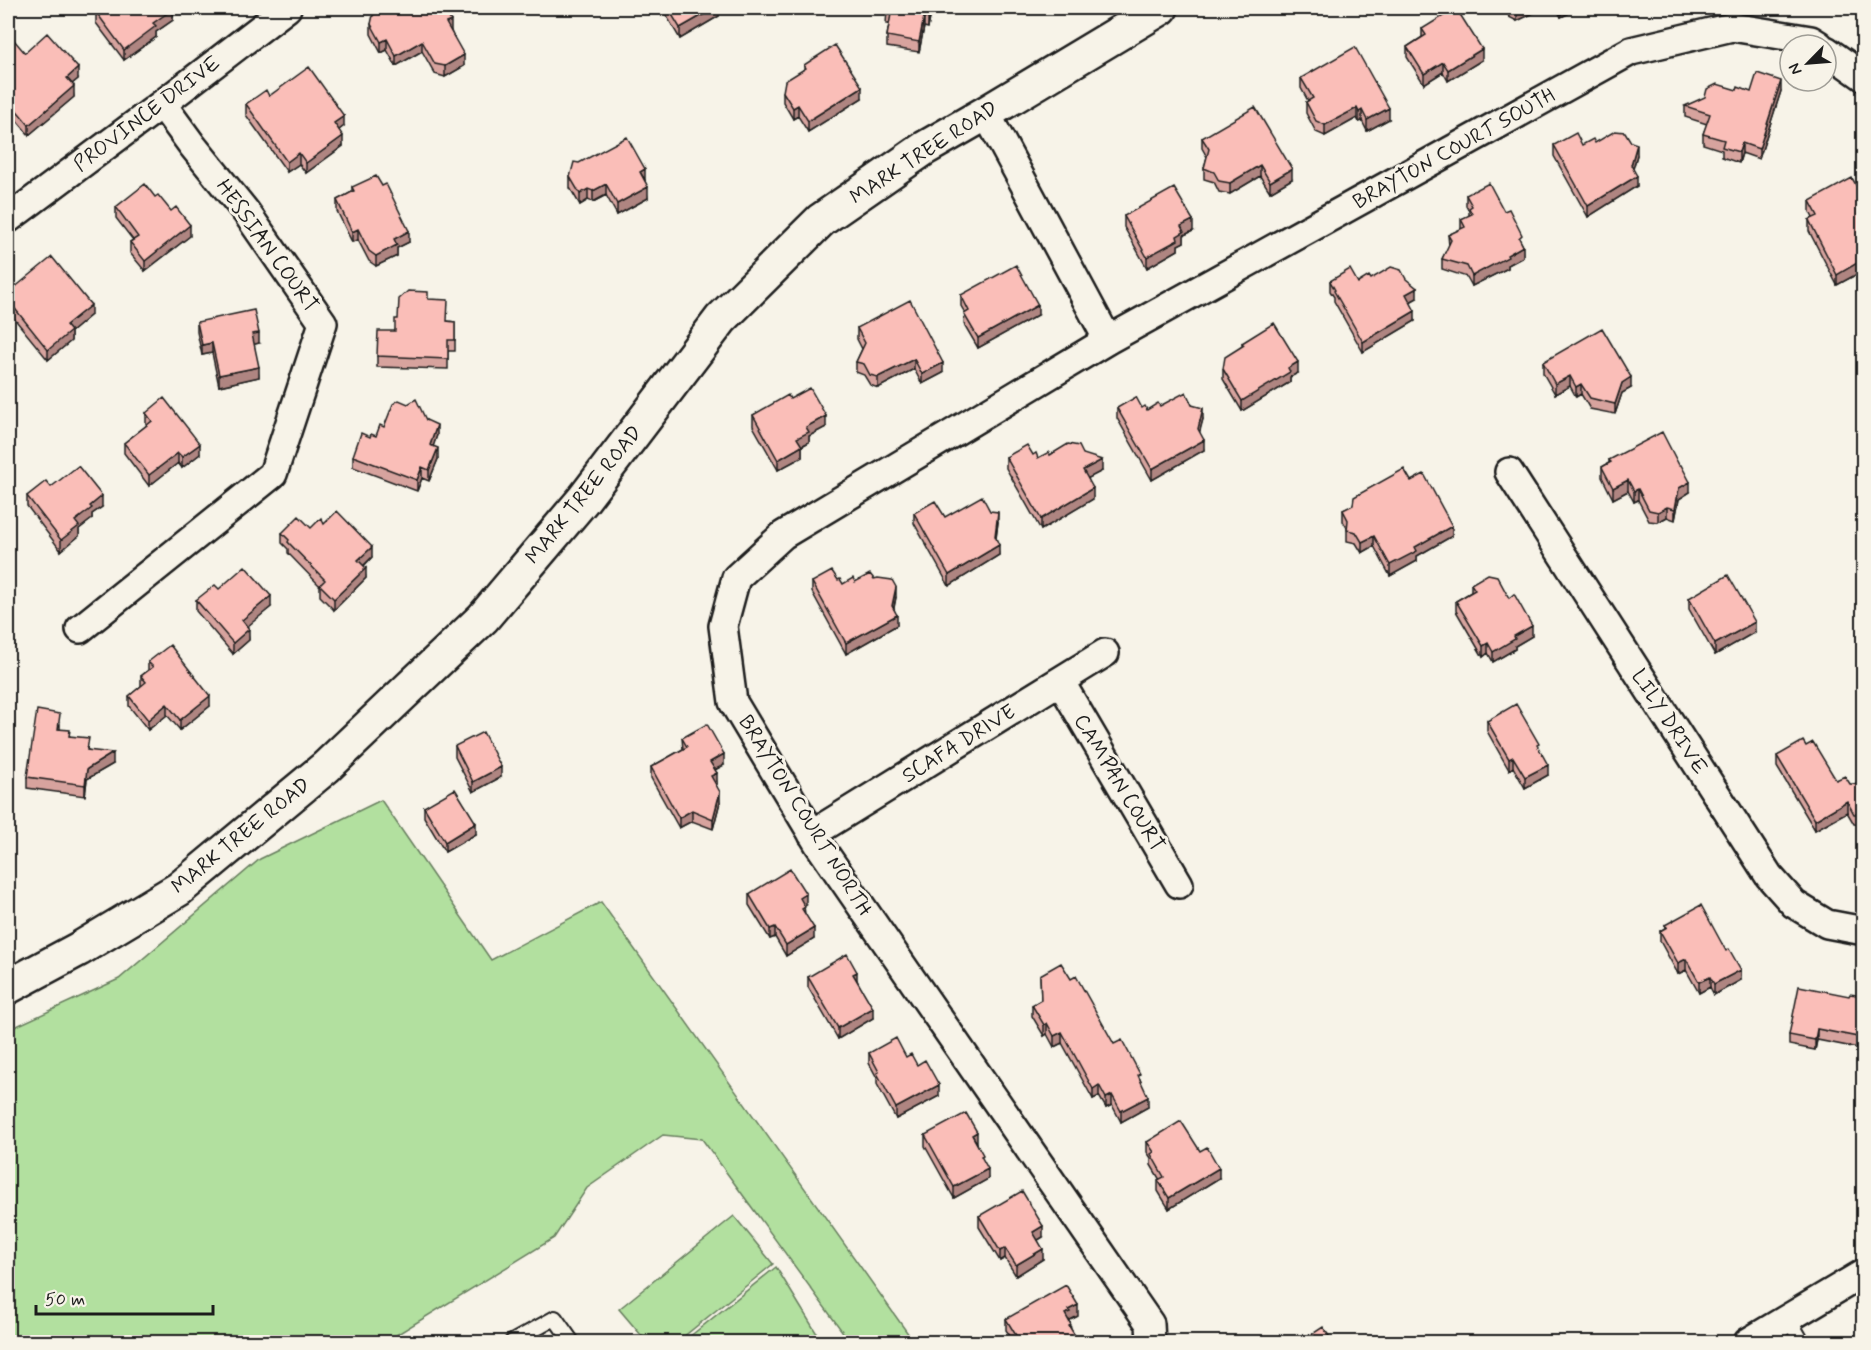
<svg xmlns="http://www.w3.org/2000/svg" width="1871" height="1350" viewBox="0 0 1871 1350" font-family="Mynerve,sans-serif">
  <rect width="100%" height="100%" fill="#f7f3e8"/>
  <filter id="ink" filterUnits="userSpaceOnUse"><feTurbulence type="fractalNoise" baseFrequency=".0167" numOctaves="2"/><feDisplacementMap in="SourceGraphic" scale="12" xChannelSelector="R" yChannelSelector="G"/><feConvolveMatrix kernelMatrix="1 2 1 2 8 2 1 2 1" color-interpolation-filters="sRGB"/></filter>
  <g filter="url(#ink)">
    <path fill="#b2e09f" stroke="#677e5e" stroke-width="1.5" d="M381,800L491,960L601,902L914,1342H850L702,1139L663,1135L587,1188L554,1238L385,1342H8V1030L119,979L260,859Z
      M734,1216L773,1264L677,1342H647L619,1309Z
      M776,1267L822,1342H683Z"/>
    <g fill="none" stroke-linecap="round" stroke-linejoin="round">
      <defs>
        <path id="service" d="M1788,1318L1802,1342
          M512,1342L555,1318L572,1342"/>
        <path id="minor" d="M1826,50L1864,77
          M986,113L1108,340
          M8,219L162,104L287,8
          M1509,472L1769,876L1794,904L1827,924L1864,931
          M80,629L273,474L323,323L246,212L192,145L162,104
          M1060,681L1179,884
          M812,834L1105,653
          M1151,1342L1150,1324L819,845L733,702L723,626L736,578L783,535L1108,340L1631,51L1732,27L1811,40L1819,45
          M1748,1342L1864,1273"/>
        <path id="secondary" d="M8,987L79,949L179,889L326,767L483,618L583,500L721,319L821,220L925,148L986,113L1161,8"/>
      </defs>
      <use href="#service" stroke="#1c1c1c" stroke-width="18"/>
      <use href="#minor" stroke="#1c1c1c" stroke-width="32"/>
      <use href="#secondary" stroke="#1c1c1c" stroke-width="38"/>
      <use href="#service" stroke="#f7f3e8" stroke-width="14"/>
      <use href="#minor" stroke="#f7f3e8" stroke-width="27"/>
      <use href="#secondary" stroke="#f7f3e8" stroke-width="33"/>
    </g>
    <path fill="#d7a39e" stroke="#1c1c1c" stroke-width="1.5" d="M100,8H174L173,20L156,32V37L124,60L96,23V12L100,9Z
      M662,8H719V16L680,39Z
      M881,8H932L928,28L924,27L919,52L887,47V36L889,24H886L887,10L881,9Z
      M1501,8H1544L1517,21L1509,17L1506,10Z
      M1556,8H1580L1561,17Z
      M371,24L451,31L464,66L445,77L435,74L422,51L396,66L387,50L381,53L371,34Z
      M1422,29L1482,60L1448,81L1443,72L1424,84L1407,57V47L1422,37Z
      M8,46L25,53L78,79L72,84L74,97L29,135L8,110Z
      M804,65L862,98L808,132L798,116L793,119L783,102V92L804,69Z
      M1301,78L1389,119L1367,131L1362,121L1359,122L1357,118L1325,136L1316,132L1306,113V102L1308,101L1301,88Z
      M1737,90L1751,92L1781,91L1759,159L1742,153L1739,163L1722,157V150L1703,144V134L1707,124L1685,117V106Z
      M269,96L344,126L339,130L343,146L306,173L299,164L287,172L246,115V104Z
      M1202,138L1292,179L1270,192L1260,176L1230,194L1219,192L1214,182L1204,179V168L1207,157L1202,148Z
      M1595,143L1637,155L1633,169L1637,186L1588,217L1554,156V145H1582Z
      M570,177L645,180L648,198L617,215L606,195L593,202L588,200L580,205L570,188Z
      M352,187L409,242L397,248V256L376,266L369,261L358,240L352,242L337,211V200L352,192Z
      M1863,188V266L1859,268V273L1837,285L1809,231V220L1813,218L1810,212V201L1859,190Z
      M1466,195L1504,211L1522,244L1523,257L1508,265V268L1472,286L1467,277L1442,269V259L1449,246L1448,235L1461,229V219L1469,216V211L1466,206Z
      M155,197L190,236L145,271L130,253V242L133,240L116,218V207Z
      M1124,216L1193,231L1184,235V242L1178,245V250L1147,268L1124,227Z
      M1371,279L1417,298L1410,302L1415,321L1363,352L1334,301V297L1330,291V281L1358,283Z
      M8,293L91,315L71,332V341L48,360L8,311Z
      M961,295L1038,315L978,348L964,324L965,313L961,306Z
      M428,299L447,321L455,322V351H448V369L377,367V356L395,331L398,319Z
      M197,322L259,343L254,344L259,377L219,386L212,353L202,355L197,332Z
      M857,328L943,373L922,384L914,369L878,388L870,385L864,375L856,372V362L862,349L857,339Z
      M1242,343L1298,373L1290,377V382L1242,411L1223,379V369L1242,346Z
      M1543,362L1631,388L1622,393L1615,414L1590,409L1581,394L1576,397L1570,386L1555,394L1543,373Z
      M790,399L826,427L809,436V442L802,446V457L778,470L753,426V415Z
      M1192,405L1203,419L1199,432L1204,450L1152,480L1117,418V408H1142L1147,410L1160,406Z
      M146,413L200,454L182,468L178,463L149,486L124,453V443L147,425L146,424Z
      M426,420L437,435L433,446L438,459L429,481L422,478L417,491L353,467V456L376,436L384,427Z
      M1083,454L1102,471L1088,478L1093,499L1041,530L1006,468V457L1033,455L1038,458L1050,455Z
      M1609,460L1690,492L1679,499L1675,520L1667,517L1658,522L1649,521L1638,500L1634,502L1628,491L1613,499L1602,477V467L1609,463Z
      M1411,481L1452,536L1417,556V561L1390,576L1374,546L1362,553L1356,543L1347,541V528L1343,521V510Z
      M51,487L102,507L92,514V519L79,529V536L61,551L27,506V496Z
      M990,511L998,522L996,538L999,555L949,586L914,523V513L945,517Z
      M324,524L372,557L364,566L366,578L334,610L320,596V586L288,553V549L282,543V533L311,528Z
      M874,579L896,597L894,608L897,625L846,654L812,592V582L838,580L843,584Z
      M1471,584L1509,598L1532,636L1515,646V649L1493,662L1488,653L1483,657L1456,611V601L1471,592Z
      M219,589L271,607L247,626L249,640L233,654L196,611V600Z
      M1689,598L1755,632L1715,655L1689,609Z
      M148,662L210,706L180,730L167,715L148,730L129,706V696L141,686V676L148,670Z
      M1487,721L1548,775L1525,788L1513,767L1509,770L1487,731Z
      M60,724V729L70,736L88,750L113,764L87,779L85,796L27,788V777Z
      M682,738L724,765L715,770L717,784H716L720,802L713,829L692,821L679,828L651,778V767L683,749Z
      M455,746L501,777L473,792L455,757Z
      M1806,746L1836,780L1850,784L1863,785V825L1854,824L1847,812L1815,830L1777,767V756Z
      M424,807L476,834L445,852L424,817Z
      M749,894L806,905L804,906L805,914L814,939L786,956L775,937L770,939L749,905Z
      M1665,925L1741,980L1714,995L1710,987L1699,993L1686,970L1678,974L1660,941V931L1665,928Z
      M1040,975L1071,979L1114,1044L1140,1079L1148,1107L1121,1122L1112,1105L1106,1108L1099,1096L1093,1099L1062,1043L1054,1047L1047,1034L1044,1036L1032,1016V1005L1041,1000Z
      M808,977L857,980L873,1018L838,1039L808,987Z
      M1849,996H1863V1037L1860,1036L1858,1048L1817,1040L1815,1050L1789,1045V1035Z
      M869,1053L906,1057L917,1065L939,1096L896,1119L877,1084V1078L869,1063Z
      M925,1135L977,1143L988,1179L954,1198L925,1146Z
      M1147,1142L1219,1178L1169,1209L1158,1191V1180H1160L1151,1165V1158L1147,1152Z
      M979,1216L1043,1237L1038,1240L1043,1259L1016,1276L1005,1258L1000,1261L979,1227Z
      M1078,1316L1070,1320V1322L1071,1330L1079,1342H1014L1006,1330V1319Z"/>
    <path fill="#af8581" stroke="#1c1c1c" stroke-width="1.5" d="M173,8V20L156,32V37L124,60V50L153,23Z
      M715,8H719V16L680,39V28Z
      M930,8H932L928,28V18Z
      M1524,8H1544L1517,21V11Z
      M1561,8H1580L1561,17Z
      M924,17V27L919,52V42Z
      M451,21V31L446,34V23Z
      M387,39V50L381,53V42Z
      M422,41V51L396,66V56Z
      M1482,49V60L1448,81V70Z
      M464,55V66L445,77V66Z
      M1443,62V72L1424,84V74Z
      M78,68V79L67,88V78Z
      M1781,81V91L1759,159V149Z
      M74,86V97L29,135V125Z
      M862,87V98L808,132V121Z
      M798,105V116L793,119V108Z
      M1357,108V118L1325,136V125Z
      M1389,108V119L1367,131V120Z
      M1362,110V121L1359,122V112Z
      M344,116V126L334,134V123Z
      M343,136V146L306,173V163Z
      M1742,143V153L1739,163V152Z
      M1637,144V155L1631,175V165Z
      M299,153V164L287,172V162Z
      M1260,165V176L1230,194V183Z
      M645,169V180L640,172Z
      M1292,169V179L1270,192V182Z
      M1637,176V186L1588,217V206Z
      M606,184V195L593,202V191Z
      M648,187V198L617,215V204Z
      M588,189V200L580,205V194Z
      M1193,220V231L1184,235V242L1178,245V250L1147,268V257L1177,236L1181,226Z
      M190,225V236L145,271V261Z
      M358,229V240L352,242V232Z
      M409,231V242L397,248V256L376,266V256L394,239Z
      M1523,246V257L1508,265V268L1472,286V276L1507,255Z
      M1863,255V266L1859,268V273L1837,285V275L1857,259Z
      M1417,288V298L1406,304V294Z
      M91,305V315L71,332V341L48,360V350L66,325Z
      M1038,305V315L978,348V338Z
      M1415,311V321L1363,352V342Z
      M259,333V343L252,345V334Z
      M212,343V353L202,355V345Z
      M914,359V369L878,388V377Z
      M1298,362V373L1290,377V382L1242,411V401L1288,368Z
      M943,363V373L922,384V374Z
      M259,367V377L219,386V375Z
      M1570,376V386L1555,394V384Z
      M1631,377V388L1622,393L1615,414V404L1622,383Z
      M1581,384V394L1576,397V387Z
      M1203,408V419L1198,439V429Z
      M826,416V427L809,436V442L797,448V438L806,427Z
      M437,425V435L430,456V445Z
      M1204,440V450L1152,480V469Z
      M200,444V454L182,468V457Z
      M802,446V457L778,470V460Z
      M438,448V459L429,481V470Z
      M178,453V463L149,486V475Z
      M1102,460V471L1083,481V470Z
      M422,467V478L417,491V480Z
      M1628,480V491L1613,499V488Z
      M1690,482V492L1679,499L1675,520V509L1679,488Z
      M1093,488V499L1041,530V519Z
      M1638,489V500L1634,502V491Z
      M102,496V507L92,514V519L79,529V536L61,551V540L75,521L90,506Z
      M1667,507V517L1658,522V512Z
      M998,512V522L995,547V536Z
      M1452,526V536L1417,556V561L1390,576V565L1415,547Z
      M1374,536V546L1362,553V542Z
      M999,545V555L949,586V575Z
      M372,547V557L358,571V560Z
      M12,558V568L8,572V561Z
      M366,568V578L334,610V599Z
      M896,587V597L892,616V606Z
      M271,596V607L242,631V620Z
      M897,615V625L846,654V643Z
      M1755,622V632L1715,655V644Z
      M1532,626V636L1515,646V649L1493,662V652L1514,636Z
      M249,629V640L233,654V643Z
      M1488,643V653L1483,657V646Z
      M210,696V706L180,730V720Z
      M167,704V715L148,730V720Z
      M113,753V764L87,779L85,796V785L87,769Z
      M724,754V765L710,772V762Z
      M1513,757V767L1509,770V759Z
      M1548,765V775L1525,788V777Z
      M501,767V777L473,792V782Z
      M717,773V784L711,787V776Z
      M720,792V802L713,829V819Z
      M1847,801V812L1815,830V820Z
      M692,810V821L679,828V818Z
      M476,823V834L445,852V842Z
      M806,894V905L800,909V898Z
      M775,927V937L770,939V929Z
      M814,928V939L786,956V945Z
      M1686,959V970L1678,974V963Z
      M1741,970V980L1714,995V984Z
      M857,972V982L853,974Z
      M1710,977V987L1699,993V982Z
      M873,1008V1018L838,1039V1028Z
      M1047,1023V1034L1044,1036V1025Z
      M1860,1025V1036L1858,1048V1037Z
      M1817,1029V1040L1815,1050V1040Z
      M1062,1032V1043L1054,1047V1036Z
      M939,1085V1096L896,1119V1108Z
      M1099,1085V1096L1093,1099V1089Z
      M1112,1095V1105L1106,1108V1098Z
      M1148,1097V1107L1121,1122V1111Z
      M977,1132V1143L972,1135Z
      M1219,1168V1178L1169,1209V1198Z
      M988,1169V1179L954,1198V1187Z
      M1043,1226V1237L1033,1243V1232Z
      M1005,1248V1258L1000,1261V1251Z
      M1043,1249V1259L1016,1276V1265Z
      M1078,1305V1316L1070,1320V1323L1065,1314L1068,1310Z"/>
    <path fill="#fabeb8" stroke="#1c1c1c" stroke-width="1.5" d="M102,8H101H173V9L153,23L156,26L124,50L96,12Z
      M386,8H443L451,21L446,23L464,55L445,66L435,64L422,41L396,56L387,39L381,42L371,24L373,15Z
      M668,8H715L680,28Z
      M887,8H930L928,18L924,17L919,42L887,36L891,14L886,13Z
      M1456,8L1482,49L1448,70L1443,62L1424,74L1407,47L1426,35L1422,29Z
      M1511,8H1524L1517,11Z
      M47,33L78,68L67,78L74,86L29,125L8,100V46L14,40L25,53Z
      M835,45L862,87L808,121L798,105L793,108L783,92L785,81L806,68L804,65Z
      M1355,47L1389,108L1367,120L1362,110L1359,112L1357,108L1325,125L1316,121L1306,102L1313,98L1301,78Z
      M309,67L344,116L334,123L343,136L306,163L299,153L287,162L246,104L266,90L269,96Z
      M1757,73L1781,81L1759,149L1742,143L1739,152L1722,147L1724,140L1703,134L1710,114L1685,106L1705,97L1707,89L1717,84L1737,90L1738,87L1751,92Z
      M1255,107L1292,169L1270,182L1260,165L1230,183L1219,181L1214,172L1204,168L1209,149L1202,138Z
      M1615,131L1625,132L1631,142L1637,144L1631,165L1637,176L1588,206L1554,145L1576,133L1582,145L1593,139L1595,143Z
      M627,137L645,169L640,172L648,187L617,204L606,184L593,191L588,189L580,194L570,177L574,162L579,163Z
      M376,176L382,186L386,184L409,231L394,239L397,245L376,256L369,251L358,229L352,232L337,200L354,191L352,187Z
      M1852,178L1859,190L1863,188V255L1857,259L1859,262L1837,275L1809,220L1818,216L1810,201Z
      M1489,183L1504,211L1509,209L1522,235L1519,238L1523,246L1507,255L1508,257L1472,276L1467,266L1442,259L1451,240L1448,235L1465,227L1461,219L1472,214L1469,208L1472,206L1466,195Z
      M145,184L155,197L158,195L171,211L176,207L190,225L145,261L130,242L138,237L116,207Z
      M1174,188L1193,220L1181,226L1184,232L1177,236L1178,240L1147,257L1124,216Z
      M52,257L91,305L66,325L71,331L48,350L8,300V293Z
      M1016,265L1038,305L978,338L964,314L969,311L961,295Z
      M1391,267L1401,270L1406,279L1417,288L1406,294L1415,311L1363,342L1334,291L1335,290L1330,281L1350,269L1358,283L1369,276L1371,279Z
      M408,291L428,292V299L448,300L447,321L455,322V340H448V359L377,356L378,331H395V319H398L399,299Z
      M910,300L943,363L922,374L914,359L878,377L870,375L864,364L856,362L865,343L857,328Z
      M254,310L259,333L252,334L259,367L219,375L212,343L202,345L197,322Z
      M1274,323L1298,362L1288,368L1290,372L1242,401L1223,369L1225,357L1244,345L1242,343Z
      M1602,328L1631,377L1622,383L1615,404L1590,398L1581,384L1576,387L1570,376L1555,384L1543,362Z
      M810,388L826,416L806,427L809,432L797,438L802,446L778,460L753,415L788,395L790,399Z
      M1186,392L1192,405L1203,408L1198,429L1204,440L1152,469L1117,408L1136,397L1142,408L1145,406L1147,410L1158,403L1160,406Z
      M164,398L200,444L182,457L178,453L149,475L124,443L152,421L146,413Z
      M416,399L426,420L437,425L430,445L438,448L429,470L422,467L417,480L353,456L361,433L370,437L371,434L376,436L380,425L384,427L393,404L399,400L408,404Z
      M1662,432L1679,465H1681L1690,482L1679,488L1675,509L1667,507L1658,512L1649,510L1638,489L1634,491L1628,480L1613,488L1602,467L1611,462L1609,460Z
      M1068,444L1079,446L1083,454L1102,460L1083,470L1093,488L1041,519L1006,457L1027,445L1033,455L1036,453L1038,458L1049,452L1050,455Z
      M78,466L102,496L90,506L92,508L75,521L79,526L61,540L27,496L46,481L51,487Z
      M1404,469L1411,481L1424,474L1452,526L1415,547L1417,551L1390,565L1374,536L1362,542L1356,532L1347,530L1348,520L1343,510L1353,505L1354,497Z
      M982,496L990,511L998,512L995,536L999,545L949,575L914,513L935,501L945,517Z
      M337,511L372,547L358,560L366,568L334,599L320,585L325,580L288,542L289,540L282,533L299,516L311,528L321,518L324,524Z
      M8,552L12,558L8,561Z
      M245,566L271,596L242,620L249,629L233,643L196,600L215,585L219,589Z
      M832,571L838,580L840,579L843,584L853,578L855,582L870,574L874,579L878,578L892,580L896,587L892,606L897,615L846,643L812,582Z
      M1488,574L1497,576L1509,598L1514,594L1532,626L1514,636L1515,639L1493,652L1488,643L1483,646L1456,601L1475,590L1471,584Z
      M1728,575L1755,622L1715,644L1689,598Z
      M170,645L210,696L180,720L167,704L148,720L129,696L146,682L141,676L153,667L148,662Z
      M1516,704L1539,744L1537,745L1548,765L1525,777L1513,757L1509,759L1487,721Z
      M37,710L60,714L58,729L70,730L69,736L89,738L87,750L113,753L87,769L85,785L27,777Z
      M707,724L724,754L710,762L717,773L711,776L720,792L713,819L692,810L679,818L651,767L687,747L682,738Z
      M483,732L501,767L473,782L455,746Z
      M1803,741L1806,746L1813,742L1836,780L1845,776L1850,784L1863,785V814H1854L1847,801L1815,820L1777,756Z
      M455,789L476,823L445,842L424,807Z
      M790,869L806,894L800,898L805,907L802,909L814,928L786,945L775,927L770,929L749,894Z
      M1701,905L1726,951L1729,949L1741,970L1714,984L1710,977L1699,982L1686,959L1678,963L1660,931L1667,927L1665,925Z
      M847,954L857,972L853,974L873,1008L838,1028L808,977Z
      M1061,963L1071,979L1076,976L1114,1044L1122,1040L1140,1074L1138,1075L1148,1097L1121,1111L1112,1095L1106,1098L1099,1085L1093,1089L1062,1032L1054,1036L1047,1023L1044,1025L1032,1005L1041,1000L1040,975Z
      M1799,986L1849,996L1850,994L1863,996V1026L1860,1025L1858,1037L1817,1029L1815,1040L1789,1035Z
      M896,1038L906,1057L911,1054L917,1065L925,1060L939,1085L896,1108L877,1073L879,1072L869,1053Z
      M966,1113L977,1132L972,1135L983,1155L981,1156L988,1169L954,1187L925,1135Z
      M1181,1121L1200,1151L1207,1147L1219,1168L1169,1198L1158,1180L1164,1177L1151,1154L1154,1152L1147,1142Z
      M1022,1191L1043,1226L1033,1232L1043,1249L1016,1265L1005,1248L1000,1251L979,1216Z
      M1066,1285L1078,1305L1068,1310L1070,1312L1065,1314L1071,1325L1069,1326L1079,1342H1020L1006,1319Z
      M1323,1327L1333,1342H1300Z"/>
  </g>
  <g text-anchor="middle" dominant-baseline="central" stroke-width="6" stroke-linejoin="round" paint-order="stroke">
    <g font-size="21" fill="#1c1c1c" stroke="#f7f3e8">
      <text transform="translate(147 114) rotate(-37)">PROVINCE DRIVE</text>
      <text transform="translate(1454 149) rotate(-29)">BRAYTON COURT SOUTH</text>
      <text transform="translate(924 153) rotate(-33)">MARK TREE ROAD</text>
      <text transform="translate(267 246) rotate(54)">HESSIAN COURT</text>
      <text transform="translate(584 495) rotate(-51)">MARK TREE ROAD</text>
      <text transform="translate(1669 722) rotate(57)">LILY DRIVE</text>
      <text transform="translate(959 744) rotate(-32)">SCAFA DRIVE</text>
      <text transform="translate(1119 783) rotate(59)">CAMPAN COURT</text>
      <text transform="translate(805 816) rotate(58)">BRAYTON COURT NORTH</text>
      <text transform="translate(241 836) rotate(-39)">MARK TREE ROAD</text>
    </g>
  </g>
  <rect width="1871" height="1350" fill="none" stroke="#f7f3e8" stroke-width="30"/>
  <rect x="15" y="15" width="1841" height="1320" fill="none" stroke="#1c1c1c" stroke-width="2" filter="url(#ink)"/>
  <g transform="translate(1808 63) rotate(245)"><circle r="28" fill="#f7f3e8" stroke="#9f9d96" stroke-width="1.5"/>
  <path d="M0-4.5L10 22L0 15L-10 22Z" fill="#1c1c1c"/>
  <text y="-9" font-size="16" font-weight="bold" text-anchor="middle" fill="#1c1c1c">N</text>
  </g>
  <path d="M36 1305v9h177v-9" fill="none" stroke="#1c1c1c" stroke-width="3"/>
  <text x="45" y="1305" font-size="18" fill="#1c1c1c" stroke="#f7f3e8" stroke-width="4.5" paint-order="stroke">50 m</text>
</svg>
